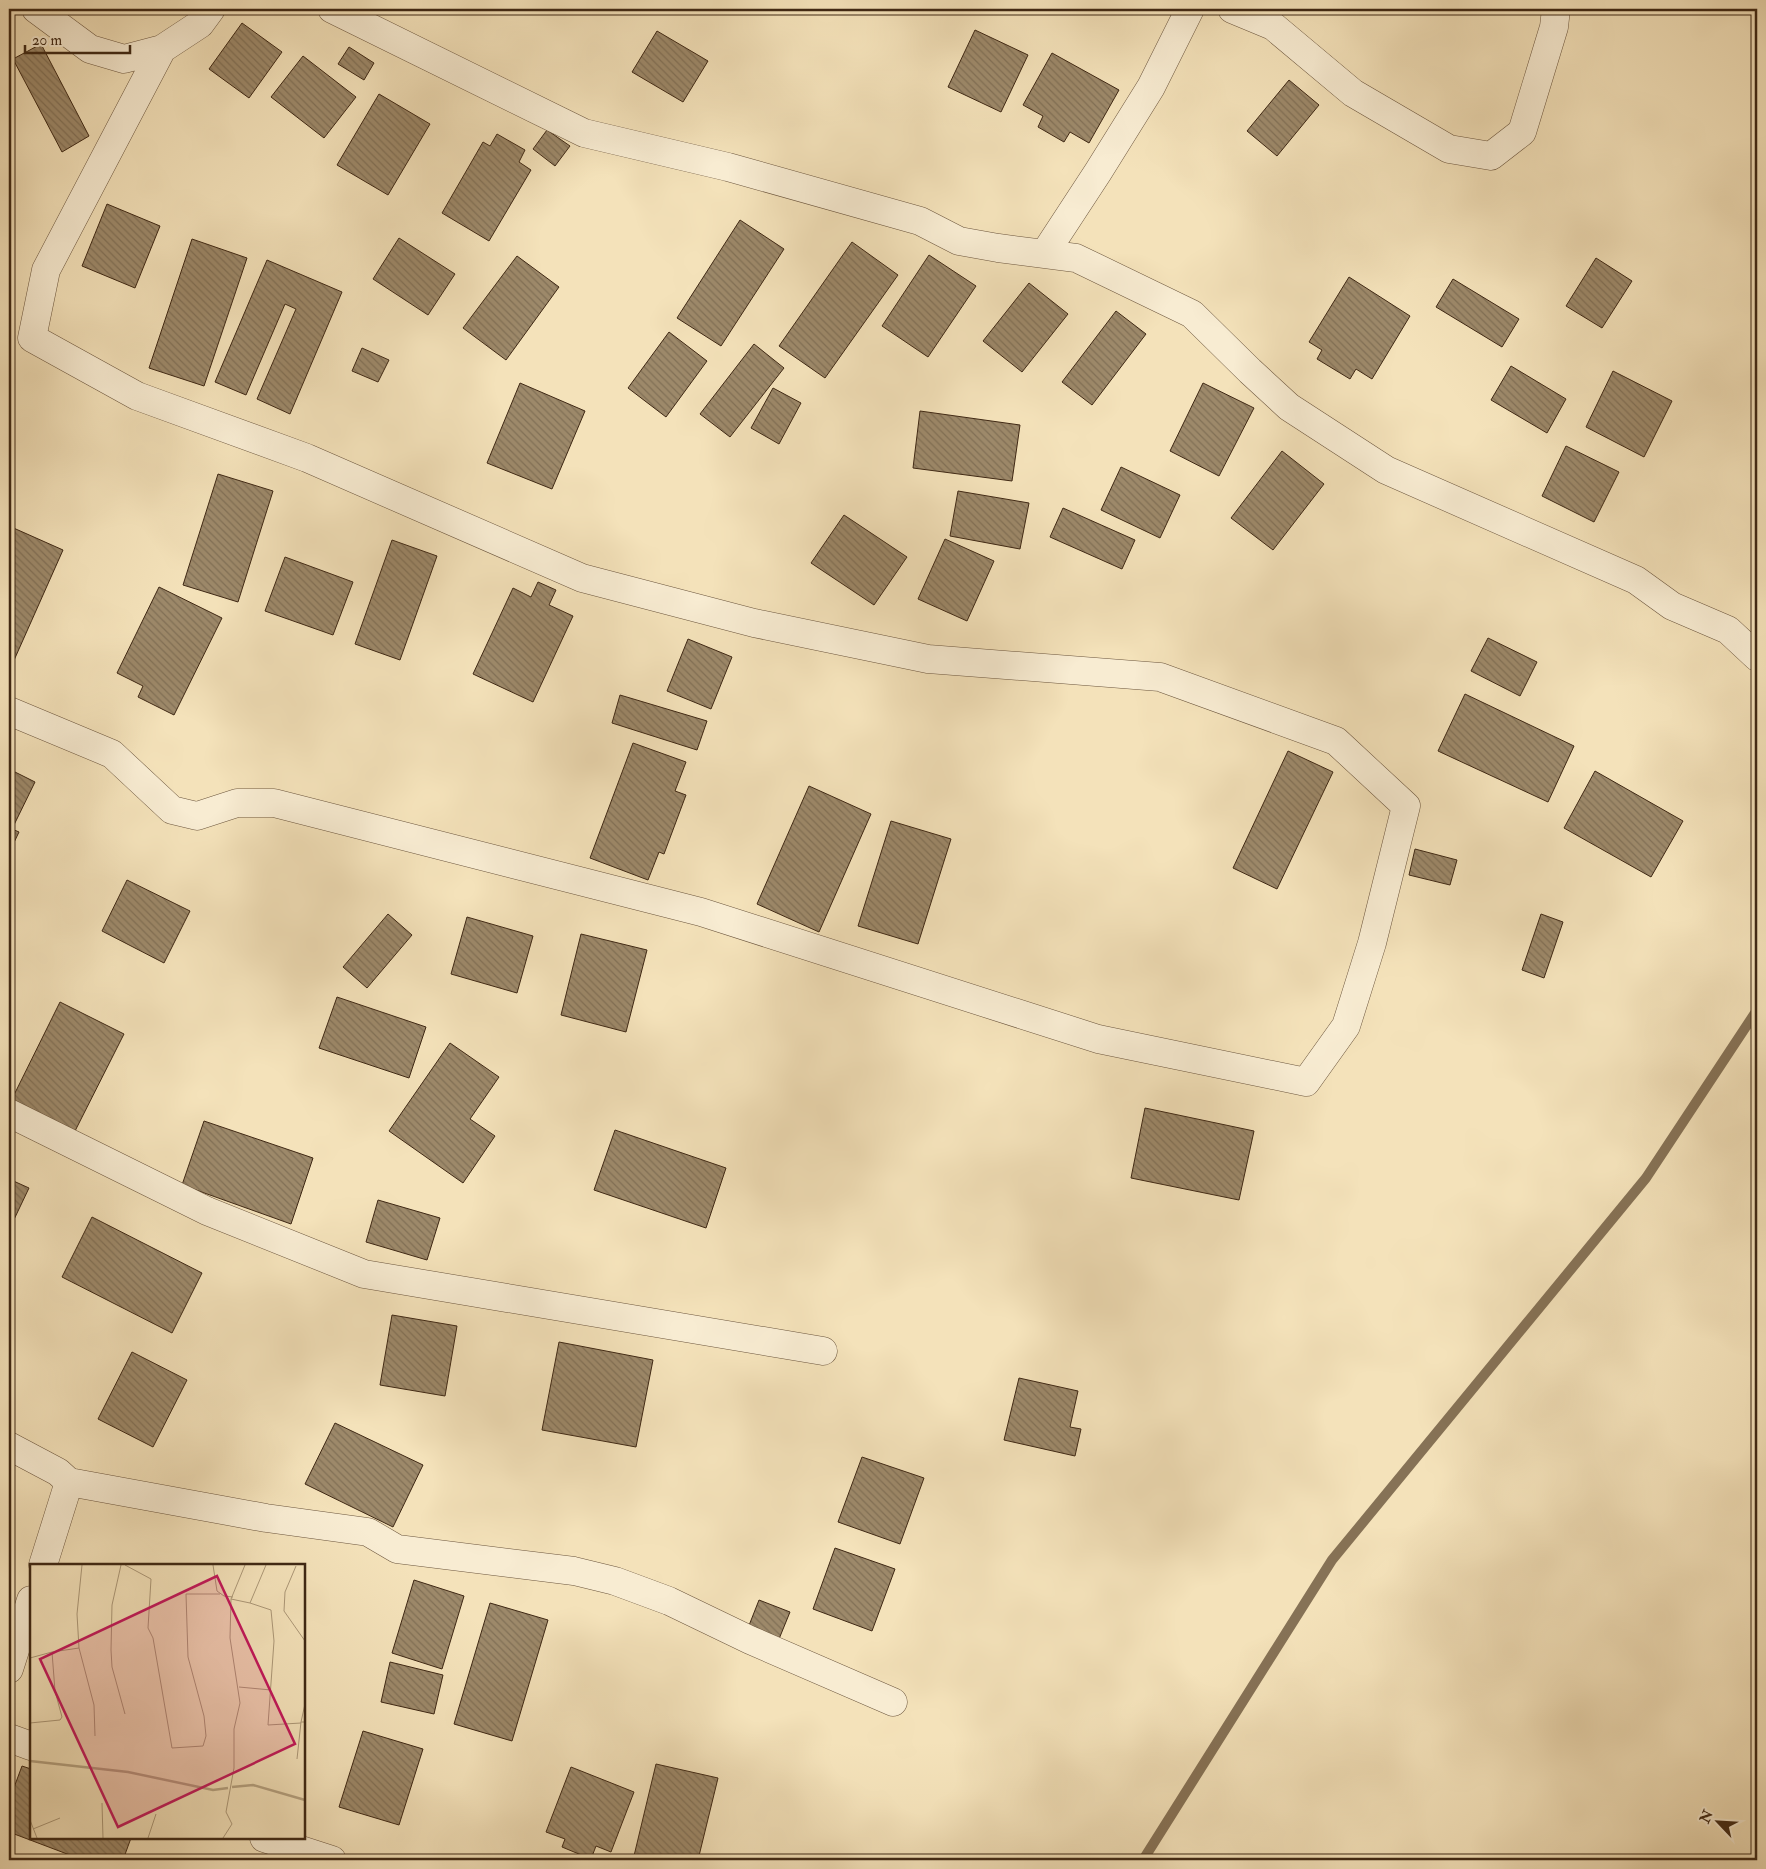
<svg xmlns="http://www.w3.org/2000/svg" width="1766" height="1869" viewBox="0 0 1766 1869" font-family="'IM FELL Double Pica',serif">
  <defs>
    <pattern id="building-back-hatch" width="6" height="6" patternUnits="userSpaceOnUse" patternTransform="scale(1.25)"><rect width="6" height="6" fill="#9d896a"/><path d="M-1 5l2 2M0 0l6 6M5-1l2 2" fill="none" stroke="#817056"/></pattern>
  </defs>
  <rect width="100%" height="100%" fill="#f4e2ba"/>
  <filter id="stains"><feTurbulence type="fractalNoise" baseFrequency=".004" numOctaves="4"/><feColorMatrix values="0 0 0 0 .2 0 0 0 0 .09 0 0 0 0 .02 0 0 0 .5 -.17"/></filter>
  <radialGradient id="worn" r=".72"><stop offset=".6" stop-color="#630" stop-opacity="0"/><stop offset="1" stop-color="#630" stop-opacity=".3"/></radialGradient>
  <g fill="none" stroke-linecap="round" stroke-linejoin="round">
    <path stroke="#867256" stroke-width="10" d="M1143,1860L1332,1560L1646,1178L1757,1010"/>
  </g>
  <path fill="url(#building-back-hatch)" stroke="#3f2814" d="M242,23L282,52L249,98L209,69Z
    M975,30L1028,55L1001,112L948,87Z
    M657,31L708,61L683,102L632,72Z
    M41,44L89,136L62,152L13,59Z
    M349,47L374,63L364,80L338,64Z
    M1052,53L1119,90L1089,143L1070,132L1064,142L1038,127L1043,116L1023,105Z
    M303,56L356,97L324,138L271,97Z
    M1289,80L1319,105L1277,156L1247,131Z
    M379,94L430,124L388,195L337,165Z
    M547,130L570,146L555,166L533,149Z
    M497,134L525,150L519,162L531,170L489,241L442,213L483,142L490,146Z
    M107,204L160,226L135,288L82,266Z
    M740,220L784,249L721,346L677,318Z
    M399,238L455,274L428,315L373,279Z
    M192,239L247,258L204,386L149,368Z
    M852,242L898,275L825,378L779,346Z
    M929,255L976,286L928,357L882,326Z
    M517,256L559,287L506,360L463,328Z
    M1596,258L1632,281L1602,328L1566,306Z
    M267,260L342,292L290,414L257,399L296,309L285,304L246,395L215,382Z
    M1349,277L1410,316L1372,379L1356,369L1350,379L1317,359L1322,350L1309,342Z
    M1453,279L1519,319L1502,347L1436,307Z
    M1029,283L1068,314L1022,372L983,341Z
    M1116,311L1146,334L1092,405L1062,382Z
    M669,332L707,361L666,417L628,388Z
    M754,344L784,368L730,437L700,414Z
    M362,348L389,360L378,382L352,371Z
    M1511,366L1566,399L1547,433L1491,400Z
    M1613,371L1672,401L1644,457L1586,427Z
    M520,383L585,411L552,489L487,463Z
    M1203,383L1254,408L1219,476L1170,451Z
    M773,388L801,403L779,444L751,428Z
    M920,411L1020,425L1012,481L913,468Z
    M1566,446L1619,472L1594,522L1542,496Z
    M1282,451L1324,484L1273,550L1231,518Z
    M1121,467L1180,495L1160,538L1101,510Z
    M218,474L273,491L238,602L183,585Z
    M958,491L1029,503L1020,549L950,536Z
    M1063,508L1135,540L1122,569L1050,537Z
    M844,515L907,557L874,605L811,563Z
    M9,526L63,550L11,667L9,666Z
    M945,539L994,561L967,621L918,599Z
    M392,540L437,556L400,660L355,644Z
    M285,557L353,582L333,635L265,611Z
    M538,582L556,590L549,605L573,616L533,702L473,674L513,588L531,597Z
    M159,587L222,618L174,715L138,697L143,686L117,673Z
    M1488,638L1537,662L1520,696L1471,671Z
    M688,639L732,657L711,709L667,691Z
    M1465,694L1574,746L1548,802L1438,751Z
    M620,695L707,721L697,750L612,723Z
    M633,743L686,762L675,791L686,795L664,854L659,852L648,880L590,858Z
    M1288,751L1333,772L1277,889L1233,868Z
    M9,769L35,782L12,829L19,832L9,853Z
    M1595,771L1683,821L1651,877L1564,828Z
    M809,786L871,814L819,932L757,904Z
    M891,821L951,839L918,944L858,926Z
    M1415,849L1457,860L1450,885L1409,875Z
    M127,880L190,911L164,963L102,931Z
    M388,914L412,935L367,988L343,967Z
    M1541,914L1563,922L1544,978L1522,970Z
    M467,917L533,936L517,993L451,974Z
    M581,934L647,950L626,1032L561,1015Z
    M337,997L426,1027L409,1078L319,1048Z
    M60,1002L124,1034L71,1139L9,1105Z
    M450,1043L499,1077L470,1119L495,1136L463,1183L389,1131Z
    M1145,1108L1254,1131L1239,1200L1131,1178Z
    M204,1121L313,1158L291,1224L182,1185Z
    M615,1130L726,1168L706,1228L594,1190Z
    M9,1179L29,1188L9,1230Z
    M378,1200L440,1218L427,1260L366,1242Z
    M92,1217L202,1273L172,1333L62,1277Z
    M392,1315L457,1326L445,1396L380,1385Z
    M559,1342L653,1360L636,1447L542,1430Z
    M132,1352L187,1380L153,1447L98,1419Z
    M1019,1378L1078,1391L1070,1427L1081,1429L1075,1456L1004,1440Z
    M335,1423L423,1465L393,1527L305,1484Z
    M862,1457L924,1478L900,1544L838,1522Z
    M835,1548L895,1569L872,1631L813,1609Z
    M414,1580L464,1596L442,1669L392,1653Z
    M759,1600L790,1612L779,1639L748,1628Z
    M490,1603L548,1620L512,1741L454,1724Z
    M390,1662L443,1675L434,1714L381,1702Z
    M363,1731L423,1749L399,1825L339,1807Z
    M656,1764L718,1778L698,1860H633Z
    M22,1766L31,1769V1838H131L123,1860H83L9,1832V1801Z
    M571,1767L634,1792L611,1852L596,1846L591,1859L562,1847L565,1839L546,1832Z"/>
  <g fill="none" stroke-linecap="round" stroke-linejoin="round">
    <defs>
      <path id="minor" d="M36,9L90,49L124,59L162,49L200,24L211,9
        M332,9L584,133L728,167L920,221L959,241L998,248L1076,258L1192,314L1250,371L1289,407L1386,470L1636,580L1672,606L1728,630L1757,657
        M1232,9L1273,26L1353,93L1449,149L1491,156L1522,132L1554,27L1556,9
        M1045,253L1098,172L1151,87L1190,9
        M9,711L112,754L172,810L197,816L237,803H274L701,912L1098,1039L1306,1082L1346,1026L1372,943L1406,806L1336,741L1160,677L928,659L754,623L582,578L307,458L137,396L32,338L46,270L162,49
        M9,1113L207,1211L364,1274L823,1351
        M9,1446L58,1472L69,1482L266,1518L368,1532L397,1549L574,1571L615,1581L669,1601L750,1640L893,1702
        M43,1565L69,1482
        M9,1669L31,1600
        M9,1738L31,1746
        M264,1838L332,1860"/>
    </defs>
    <use href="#minor" stroke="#6c563e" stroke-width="29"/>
    <use href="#minor" stroke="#f8ecd2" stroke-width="28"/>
  </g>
  <g transform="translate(30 1564)">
    <rect width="275" height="275" fill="#f4e2ba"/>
    <path fill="none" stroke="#b6a382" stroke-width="2.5" d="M0,197L98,208L183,226L198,224M202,223L223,221L275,236"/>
    <path fill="none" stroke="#ac9878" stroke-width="1" d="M52,1L47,50L49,84L64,141L65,172M91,1L82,41L81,86L82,103L95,150M95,1L121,15L118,64L123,74L142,184L173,182L176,172L174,152L158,93L156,30H190M183,1L187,27L194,32L203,33M266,2L255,28L254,47L275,77M201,35L220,39L236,1M220,39L241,46L244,77L238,161L271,159M22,88L49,84M0,94L22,88L25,127L32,153L30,156L0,159M209,123L241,126M275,140L271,158H275M267,195L271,158M72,239L73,274M0,256L7,274M3,265L30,254M118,274L126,250M193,274L202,260L196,248L204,204V165L210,139L200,74L201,35L215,1"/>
    <path fill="#c2185b" fill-opacity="0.15" stroke="#c2185b" stroke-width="2.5" d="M187,12L265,180L88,263L10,95Z"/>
    <rect width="275" height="275" fill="none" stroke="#3f2814" stroke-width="2.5"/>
  </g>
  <rect width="1766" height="1869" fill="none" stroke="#f4e2ba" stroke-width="30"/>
  <rect x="10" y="10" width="1746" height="1849" fill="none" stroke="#3f2814" stroke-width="2.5"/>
  <rect x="15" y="15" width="1736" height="1839" fill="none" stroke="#3f2814"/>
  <g transform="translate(1718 1822) rotate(295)" stroke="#f8ecd2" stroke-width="4" paint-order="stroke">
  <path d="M0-4L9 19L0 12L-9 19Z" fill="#3f2814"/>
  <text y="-8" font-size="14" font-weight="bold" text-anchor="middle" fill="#3f2814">N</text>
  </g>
  <path d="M25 45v8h105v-8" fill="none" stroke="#3f2814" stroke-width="2.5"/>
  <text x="32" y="45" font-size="15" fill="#3f2814" stroke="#f8ecd2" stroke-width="4" paint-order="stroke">20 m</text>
  <rect width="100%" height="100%" filter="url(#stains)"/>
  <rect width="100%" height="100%" fill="url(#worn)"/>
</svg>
